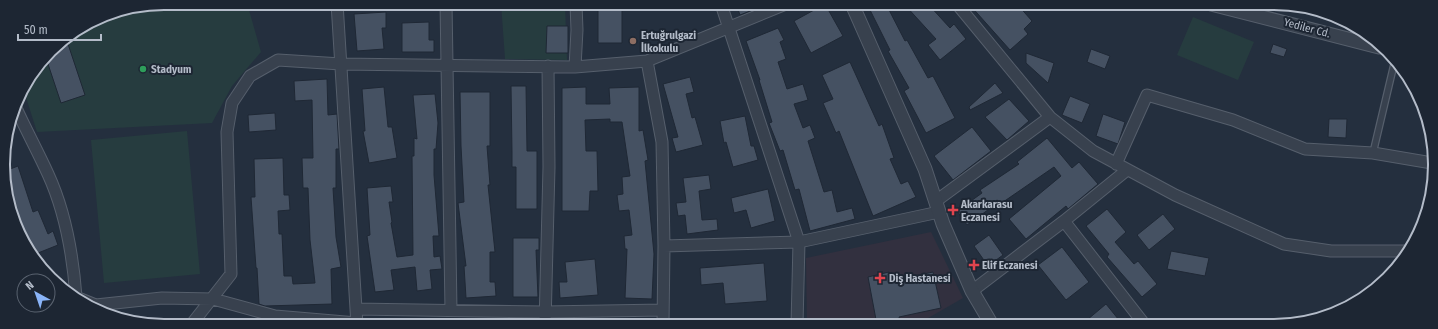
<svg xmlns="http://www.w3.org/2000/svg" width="1438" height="329" viewBox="0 0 1438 329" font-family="'Fira Sans Condensed',sans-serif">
  <rect width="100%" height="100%" fill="#242f3e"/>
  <path fill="#32303f" d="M931,232L963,298L916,325H807L806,258Z"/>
  <path fill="#263c3f" d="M164,3H247L261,52L232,86L212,123L37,132L23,88L58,43L103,15Z
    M501,3L565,4L567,60L505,59Z
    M1193,17L1254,42L1238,80L1177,55Z
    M187,131L200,274L104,283L91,140Z"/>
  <path fill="#455162" stroke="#1f2835" d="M598,4H622V43H598Z
    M736,4H768L740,15Z
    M825,4L843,36L811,53L794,21Z
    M867,4H886L905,41L907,40L928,78L933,76L955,118L926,133L904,91L909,88L888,51L890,50Z
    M904,4H928L950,28L954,24L966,39L940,60L928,45L936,39Z
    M969,4H1017L1032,21L1024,29L1028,34L1010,50Z
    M386,12V28H382L384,49L357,51L354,14Z
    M429,22V40H434V52H402V23Z
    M547,26H568V53H546Z
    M778,28L784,40L780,42L786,59L778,62L787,89L803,84L808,100L794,104L803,128L810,125L815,138L808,141L824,192L832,190L837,212L852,208L855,219L810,231L799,189L795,190L783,150L780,151L769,123L772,122L759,80H760L746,41Z
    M66,38L85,95L61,103L46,58L58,43Z
    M1273,44L1287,49L1284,57L1270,53Z
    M1091,49L1110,56L1105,69L1087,62Z
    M1026,53L1054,63L1048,83L1026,63Z
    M850,62L879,126L882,124L894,158L890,159L901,184L908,181L916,197L873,216L839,131L836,133L823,103L833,99L822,75Z
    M690,77L694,92L686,94L692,118L695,117L703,145L676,152L672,138L678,137L663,84Z
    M327,79L328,115L337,114L339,149H336V188H333L336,237L341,267L331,269L332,304L265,306L259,304L257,268H256L251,197H255L254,159L283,158L284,195H289L290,210L278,211L279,234H282L284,276H292L293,284L315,283L310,240L308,188H303L302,158H313L312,100L295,101L294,81Z
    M995,83L1003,93L970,110L969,107Z
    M511,86H526L527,151H537V209H516V167H512V152Z
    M384,87L388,127H392L397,158L369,163L363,131H365L362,89Z
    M586,87V104H610L609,88L639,87V131L643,130L648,160L645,161L654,254L652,299L625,298L627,249H625L624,236L632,235L629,210L619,211L617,195L623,194L622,177L630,176L622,122H610V119L585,120L586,151H597L598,191H590L589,211H562V88Z
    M460,92H490V146H487L490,185H488L495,252H490V282H495L496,296L466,298L464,266H466L458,203L464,202L461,146Z
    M435,94L438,123L436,149H434V175L439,236H433L434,257L440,256L442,269L430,270L432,289L417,291L415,267L391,270L394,290L375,292L367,236L370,235L367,188L391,186L393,202H389L392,222L391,223L397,257L413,255L412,156H414V138L417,139L413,95Z
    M1070,96L1090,104L1082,123L1062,115Z
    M1009,99L1029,121L1007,140L985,117Z
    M275,113L276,130L249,132L248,115Z
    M1103,114L1125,122L1118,144L1096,136Z
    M745,116L751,146H754L758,160L733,167L726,142L724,143L720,121Z
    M1329,119H1347L1346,138L1328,137Z
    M972,127L991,151L953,180L934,156Z
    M1047,138L1072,168L1079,162L1098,184L1068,209L1066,206L1026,239L1009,219L1061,176L1054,167L993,209L992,207L967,225L957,211L982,193L980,190L1019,164L1017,162Z
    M18,166L33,212L38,210L48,234L53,231L58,245L33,255L9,207L5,171Z
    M709,175L711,189L699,191L702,220L717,219L718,230L687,234L685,215L678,216L676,203L686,202L683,178Z
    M768,189L775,221L751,228L746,210L734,213L731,198Z
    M1107,209L1126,232L1115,242L1134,264L1138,261L1157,284L1142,297L1107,257L1109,254L1086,226Z
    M1163,214L1175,229L1149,250L1137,235Z
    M989,235L1003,255L988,266L974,246Z
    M513,238H539V250H536L538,297H513Z
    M1062,247L1089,282L1066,300L1038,265Z
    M1171,251L1209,258L1205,276L1167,269Z
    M595,259L598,295L560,298L559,282H567L565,262Z
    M764,263L767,301L725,304L723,283L701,285L700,268Z
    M889,272L891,281L933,272L941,308L899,317L901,325H877L868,277Z
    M1106,304L1123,325H1081Z"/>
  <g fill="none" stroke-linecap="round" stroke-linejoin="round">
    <defs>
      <path id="service" d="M1373,153L1395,60"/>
      <path id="minor" d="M337,3L357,325
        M446,3L451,310
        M721,4L799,242L797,325
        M957,4L1050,117L1093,151L1175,195L1284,244L1331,251H1407
        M647,61L662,142L664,246L663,325
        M575,67L577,30L576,4
        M16,108C26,130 38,152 48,174C66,213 73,256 76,297L96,305L162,298L213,299L275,316L357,323
        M1116,164L1147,95L1233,120L1305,149L1373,153L1432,163
        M936,201L1050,117
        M1064,221L1145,325
        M664,246L799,242L939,212
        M972,291L1064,221L1127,170
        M356,309L545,312L663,310
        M191,325L231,274L227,132L232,103L250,76L278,60L341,64L575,67L647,61L786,4
        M545,325L549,167L548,66"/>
      <path id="tertiary" d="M852,4L925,169L943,224L972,291L992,325
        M1211,4L1379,47"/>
    </defs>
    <use href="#service" stroke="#565f6c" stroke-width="8"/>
    <use href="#minor" stroke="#565f6c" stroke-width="13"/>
    <use href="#tertiary" stroke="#565f6c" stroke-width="15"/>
    <use href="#service" stroke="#38414e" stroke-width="5.5"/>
    <use href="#minor" stroke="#38414e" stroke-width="11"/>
    <use href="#tertiary" stroke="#38414e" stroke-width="13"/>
  </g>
  <circle fill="#8d6e63" stroke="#1d2633" stroke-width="1.5" cx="633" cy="41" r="4"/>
  <circle fill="#2e9e5b" stroke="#1d2633" stroke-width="1.5" cx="143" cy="69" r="4"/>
  <g fill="#e0444e" stroke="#1d2633" stroke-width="1.5">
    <path d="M951 204h4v4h4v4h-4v4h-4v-4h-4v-4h4z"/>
    <path d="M972 259h4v4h4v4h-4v4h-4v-4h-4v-4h4z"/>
    <path d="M878 272h4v4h4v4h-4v4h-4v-4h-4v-4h4z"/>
  </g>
  <g text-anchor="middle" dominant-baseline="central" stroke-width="4" stroke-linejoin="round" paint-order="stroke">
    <g font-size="11" fill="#b4bcc9" stroke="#1d2633">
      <text transform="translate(1307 28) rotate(15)">Yediler Cd.</text>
    </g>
    <g font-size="11" font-weight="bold" fill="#b4bcc9" stroke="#1d2633" text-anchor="start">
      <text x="641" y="35">Ertuğrulgazi<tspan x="641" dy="13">İlkokulu</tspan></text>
      <text x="151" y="69">Stadyum</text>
      <text x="961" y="204">Akarkarasu<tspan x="961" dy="13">Eczanesi</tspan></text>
      <text x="982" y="265">Elif Eczanesi</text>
      <text x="889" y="278">Diş Hastanesi</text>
    </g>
  </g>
  <path d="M0 0H1438V329H0ZM164 10H1274A154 154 0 0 1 1428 164V165A154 154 0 0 1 1274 319H164A154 154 0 0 1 10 165V164A154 154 0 0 1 164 10Z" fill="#1d2633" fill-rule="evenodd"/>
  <path fill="none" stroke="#b4bcc9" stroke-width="2" d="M164 10H1274A154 154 0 0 1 1428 164V165A154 154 0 0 1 1274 319H164A154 154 0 0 1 10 165V164A154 154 0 0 1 164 10Z"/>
  <g transform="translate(36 293) rotate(320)"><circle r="19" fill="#1d2633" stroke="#59626f"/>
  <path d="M0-3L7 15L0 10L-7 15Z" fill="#8ab4f8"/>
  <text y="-6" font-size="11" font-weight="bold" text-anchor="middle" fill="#b4bcc9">N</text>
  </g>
  <path d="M18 34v6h83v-6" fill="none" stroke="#b4bcc9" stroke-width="2"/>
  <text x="24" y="34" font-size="12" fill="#b4bcc9" stroke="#1d2633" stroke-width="3" paint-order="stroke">50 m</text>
</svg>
